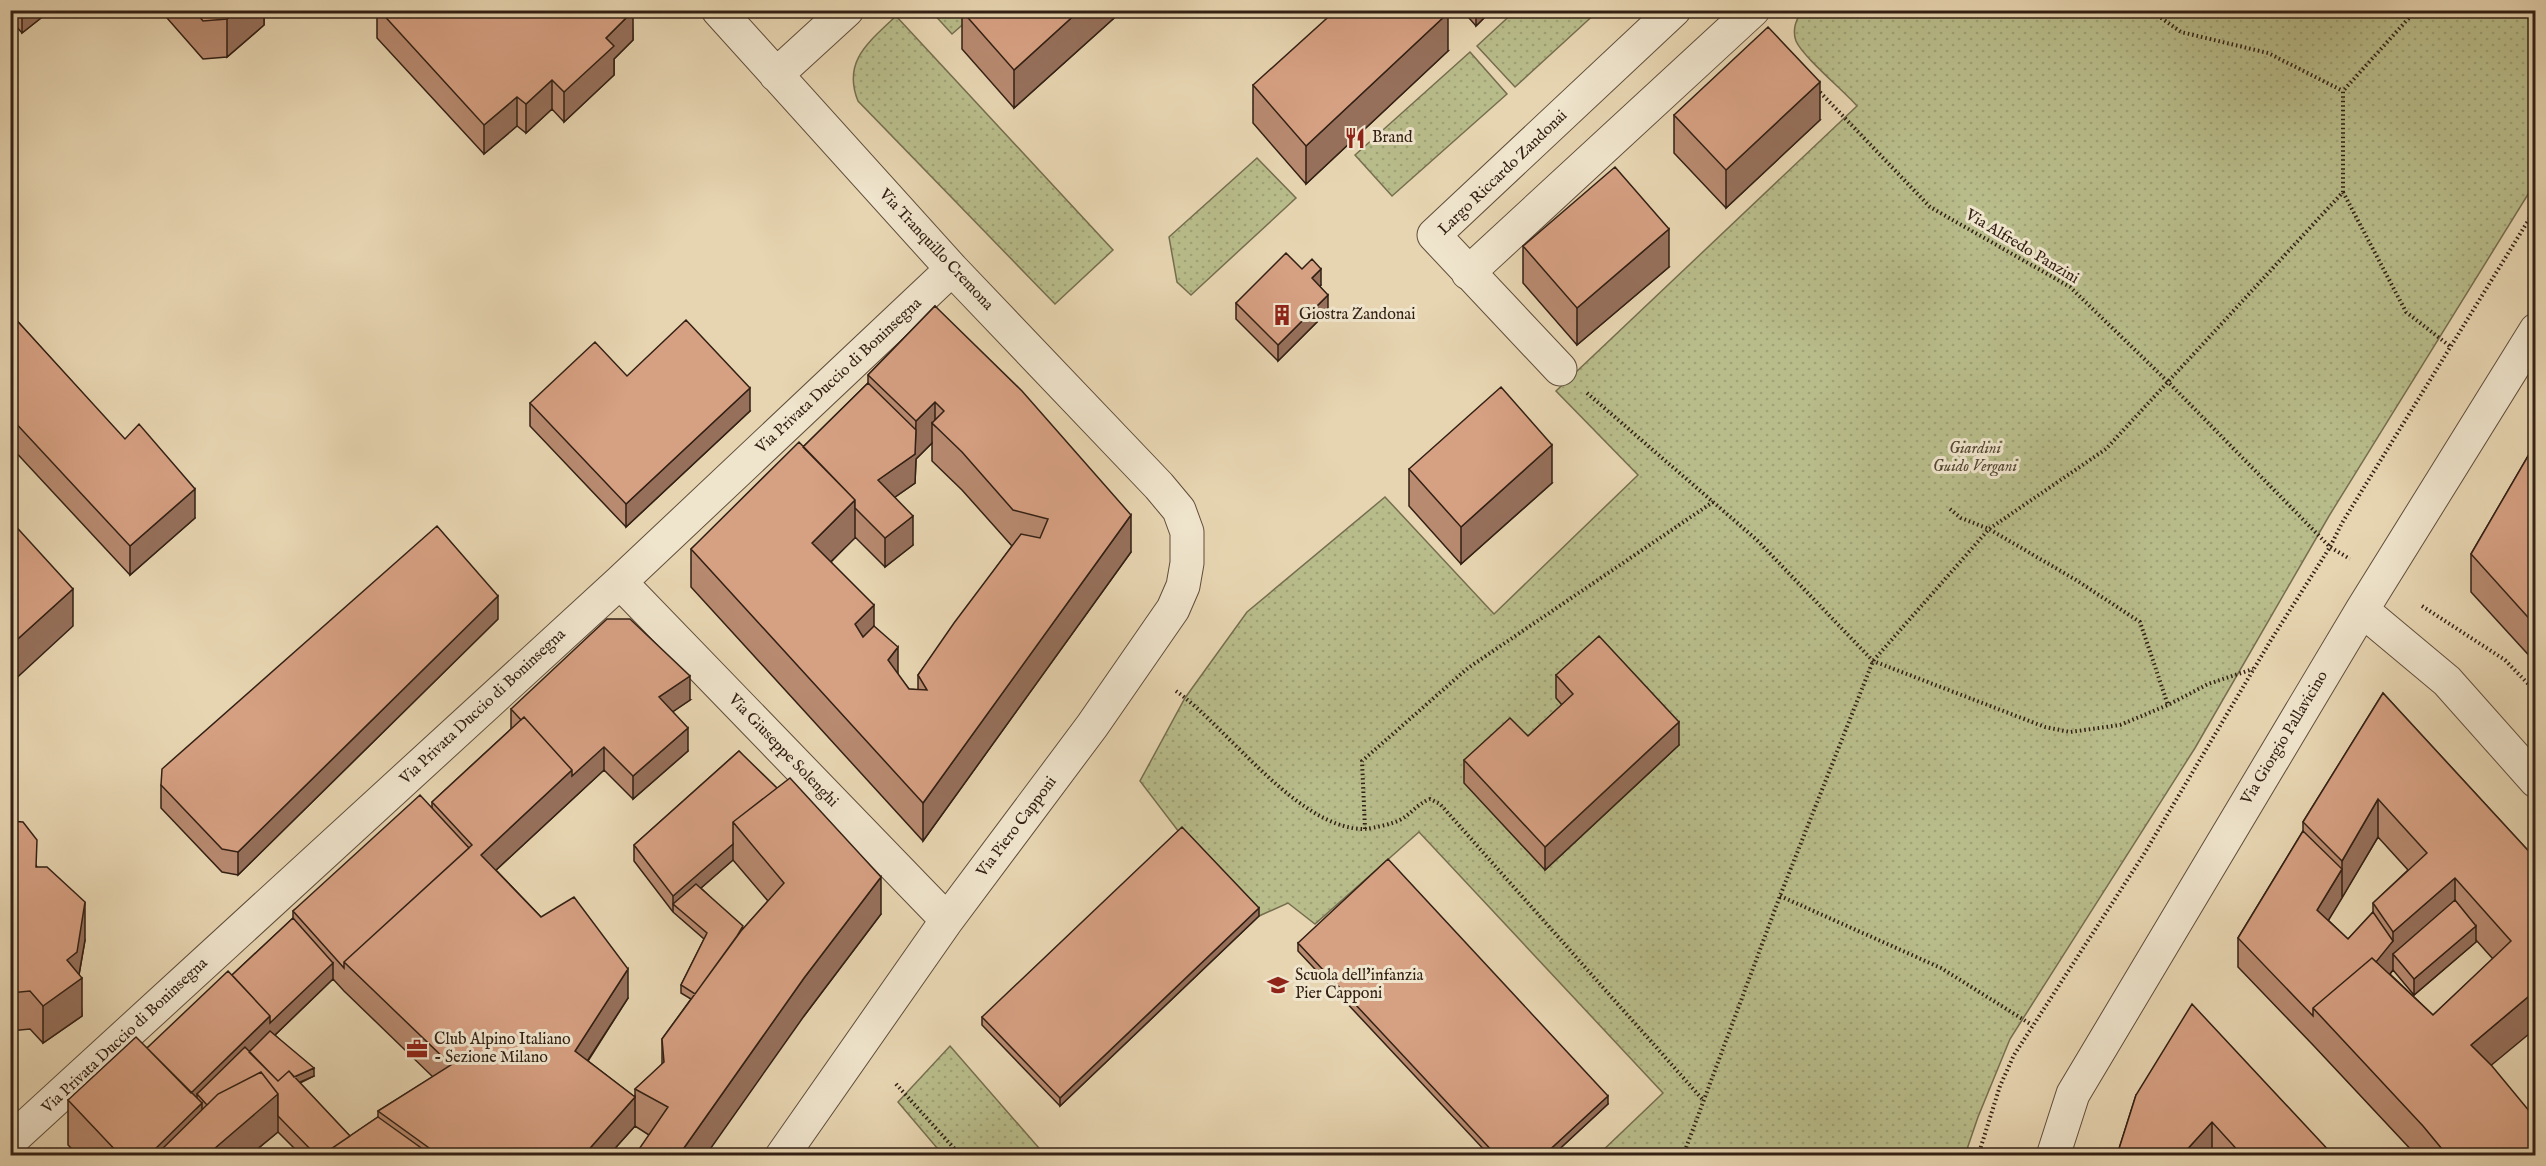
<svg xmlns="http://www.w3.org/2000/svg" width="2546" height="1166" viewBox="0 0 2546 1166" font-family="'IM FELL English',serif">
  <defs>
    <pattern id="grass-dots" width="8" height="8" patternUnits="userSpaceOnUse" patternTransform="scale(1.5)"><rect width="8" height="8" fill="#b8bc8a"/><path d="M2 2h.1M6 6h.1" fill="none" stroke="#9fa176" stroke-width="1.8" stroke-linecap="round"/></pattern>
  </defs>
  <rect width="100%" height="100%" fill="#e7d5b1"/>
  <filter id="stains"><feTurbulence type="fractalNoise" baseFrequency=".00333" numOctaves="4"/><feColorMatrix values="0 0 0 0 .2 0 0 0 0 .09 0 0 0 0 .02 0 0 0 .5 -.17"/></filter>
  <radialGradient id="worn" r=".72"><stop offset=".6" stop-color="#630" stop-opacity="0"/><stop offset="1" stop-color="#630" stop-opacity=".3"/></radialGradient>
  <path fill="url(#grass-dots)" stroke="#766e4f" stroke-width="1.5" d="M1516,10H1598V11L1515,87L1477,46Z
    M931,11H978L952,34Z
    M1803,11H2535V183L2329,516L2195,748L2010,1039L1978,1117L1965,1155H1598L1663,1093L1419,832L1315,924L1288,903L1259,916L1182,836L1140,781L1185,698L1247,612L1385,497L1494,614L1638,475L1556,391L1857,106C1844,91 1803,57 1796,41C1792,30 1796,18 1803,11Z
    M896,16L1113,250L1055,304L858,101C842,61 869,42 896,16Z
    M1470,52L1507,94L1392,196L1355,155Z
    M1257,158L1296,198L1191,295L1177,282L1169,237Z
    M950,1046L1045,1155H943L898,1102Z"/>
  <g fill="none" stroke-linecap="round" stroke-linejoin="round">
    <defs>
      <path id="minor" d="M718,10L952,269L1159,486L1179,510L1187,532V563L1183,586L1173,609L1092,726L947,920L782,1156
        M776,75L847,10
        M1468,273L1753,10
        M1560,369L1434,235L1674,10
        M620,582L947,920
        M2362,610L2447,681L2536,781
        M10,1141L620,582L952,269
        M2053,1156L2073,1094L2362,610L2536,330"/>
    </defs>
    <use href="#minor" stroke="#604d3b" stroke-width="35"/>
    <path stroke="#332014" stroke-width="4" stroke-dasharray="1.5 3" stroke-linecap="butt" d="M2150,10L2181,32L2268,53L2343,91
      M1817,89L1930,207L2070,287L2168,382L2330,547L2350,559
      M2343,192L2406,312L2451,347
      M1587,393L1757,540L1873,661L2045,727L2070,732L2120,725L2168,705L2208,684L2253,669
      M1950,509L1961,518L1989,529L2076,580L2140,622L2168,705
      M2422,606L2505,660L2536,692
      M1176,691C1228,728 1299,830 1365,829C1374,828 1392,824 1400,820C1411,814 1417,804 1430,799L1440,804L1704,1101
      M1365,829L1362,761L1468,668L1713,502
      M1780,896L1941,968L2032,1025
      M896,1084L961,1156
      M1683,1156L1780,896L1873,661L1989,529L2106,449L2343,192V91L2416,10
      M1978,1156L2000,1086L2014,1055L2144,854L2271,640L2330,547L2342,523L2536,208"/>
    <use href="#minor" stroke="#efe4cc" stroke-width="33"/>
  </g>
  <path fill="#b88a70" stroke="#332014" stroke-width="1.5" fill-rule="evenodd" d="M10,10H51L22,33L11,20L10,21Z
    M160,10H266L264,13V25L227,57L203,59Z
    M377,10H632L633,40L614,59V75L564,122L552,109L526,133L517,126L484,154L377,38Z
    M963,10H1123L1014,108L962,49V11Z
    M1462,10H1492L1476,26Z
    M1448,51L1306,184L1253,123V85Z
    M1674,115L1820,120L1726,208L1674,153Z
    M1523,246L1669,267L1577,345L1523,283Z
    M1302,269L1321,285L1320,286L1328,311L1278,361L1236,319V303Z
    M935,306L1131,552L923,841L691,587V549L803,447L868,383V375ZM932,443V461L962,490L1012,546L918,675V690L909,689L898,675L874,627L831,562L855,537L885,567L913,545L895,497L915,483L916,459Z
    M10,313L195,518L130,575L10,446Z
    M627,376L750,411L626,527L530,426V403Z
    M2535,444V662L2471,592V554Z
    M1409,469L1552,483L1461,564L1409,506Z
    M498,619L238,875L222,872L161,808V785Z
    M1556,675L1679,745L1545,870L1464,783V760L1528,736L1562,705L1556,698Z
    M2383,693L2535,858L2491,1065L2535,1155H2416L2313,1045L2238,967V938L2303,831V822ZM2378,837L2408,870L2373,903V912L2348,939L2328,920ZM2476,940L2493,959L2433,1015L2390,974L2393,970L2414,995L2476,942Z
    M690,700L672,712L688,751L633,799L604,770L496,870L541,917L628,998L588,1061L635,1097V1089L662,1065V1039L691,999L681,993V985L704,939L673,912L634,861V845L739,751L881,914L804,1016L649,1135L635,1126L609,1155H301L278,1132L250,1155H78L68,1145V1100L147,1048L232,975L293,918V911L432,808V802L511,729V709ZM733,860L768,901L743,929L701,888ZM333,979L344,991L433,1077L378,1111V1117L350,1136L300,1083L314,1076L275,1035Z
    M10,821L37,867L85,940L79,975L82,1016L43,1043L30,1029L10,1031Z
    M1259,916L1060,1106L982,1025V1017Z
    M1298,943L1608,1104L1553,1155H1489L1298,951Z
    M2136,1095L2333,1155H2117Z"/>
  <path fill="#96705b" stroke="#332014" stroke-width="1.5" d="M22,10H51L22,33Z
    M237,10H266L264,13V25L227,57V19Z
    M1080,10H1123L1014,108V70Z
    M1476,10H1492L1476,26Z
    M633,11V40L614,59V75L564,122V92L606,38Z
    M1448,13V51L1306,184V146Z
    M552,80V109L526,133V104Z
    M1820,82V120L1726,208V170Z
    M517,97V126L484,154V125Z
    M1669,229V267L1577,345V308Z
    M1321,269V285L1312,294V278Z
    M1328,295V311L1278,361V345Z
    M750,388V411L626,527V504Z
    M935,402V426L932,423V443L916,459L915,483L878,509V480L915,454L916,421Z
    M1552,445V483L1461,564V527Z
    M195,489V518L130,575V546Z
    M855,500V538L812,580V543Z
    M1131,515V552L923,841V803Z
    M913,516V545L885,567V538Z
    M73,589V626L10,684V646Z
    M498,596V619L238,875V852Z
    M874,605V643L855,662V624Z
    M898,647V685L888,660Z
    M690,676V700L659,721V697Z
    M1679,722V745L1545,870V847Z
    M688,728V751L633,799V776Z
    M604,747V770L481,884V855L572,770Z
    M2378,799V837L2342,898V861Z
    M733,844V860L678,908L673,904V912V896Z
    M2342,869V898L2317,939V910Z
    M881,877V914L804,1016L706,1155H679L804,978Z
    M2455,878V916L2393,954V970L2372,996L2318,1013L2393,941V932Z
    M85,902V940L78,980L82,978V1016L43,1043V1006L67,960Z
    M1259,908V916L1060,1106V1098Z
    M2476,926V942L2414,995V979Z
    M333,963V979L249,1060L197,1094V1108L202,1103V1148L194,1155H149L180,1103L270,1016Z
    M628,969V998L575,1080V1051Z
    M2535,991V1029L2471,1082V1045Z
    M314,1068V1076L289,1087L278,1097V1132L250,1155H214V1149L289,1079Z
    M1608,1096V1104L1553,1155H1544Z
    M635,1097V1126L609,1155H584Z
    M2212,1122V1155H2182Z"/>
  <path fill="#d6a082" stroke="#332014" stroke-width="1.5" d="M194,10H237L227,19L203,21Z
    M379,10H632L633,11L606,38L614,46L564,92L552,80L526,104L517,97L484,125Z
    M963,10H1080L1014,70L962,11Z
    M1336,10H1445L1448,13L1306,146L1253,85Z
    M1768,27L1820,82L1726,170L1674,115Z
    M1615,167L1669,229L1577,308L1523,246Z
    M1286,253L1302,269L1312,259L1321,269L1312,278L1328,295L1278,345L1236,303Z
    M935,306L1022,391L1131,515L923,803L691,549L799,442L855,500L812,543L874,605L855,624L863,637L874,626L898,647L888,660L909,689L927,690L918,675L954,623L1021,534L1040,538L1048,519L1013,510L962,452L932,423L944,411L935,402L916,421L868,375Z
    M10,313L125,439L139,424L195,489L130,546L10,417Z
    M686,320L750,388L626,504L530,403L595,342L627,376Z
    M868,383L916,430L915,454L878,480L913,516L885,538L855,508V500L803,447Z
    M1501,387L1552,445L1461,527L1409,469Z
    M2535,444V625L2471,554Z
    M10,520L73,589L10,646Z
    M437,526L498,596L238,852L222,849L161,785L162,769Z
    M607,619H630L690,676L659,697L688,728L633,776L604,747L572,776V770L524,717L521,720L511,709Z
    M1599,636L1679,722L1545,847L1464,760L1510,718L1528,736L1573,694L1556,675Z
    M2383,693L2535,858V991L2471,1045L2492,1066L2535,1118V1155H2447L2423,1126L2313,1008L2372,958L2433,1015L2511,941L2455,878L2393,932L2373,903L2427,853L2378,799L2342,861L2303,822Z
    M524,717L572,770L481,855L541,917L574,897L628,969L575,1051L635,1097L584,1155H433L436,1153L378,1111L451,1065L344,962L472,845L432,802Z
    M739,751L777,788L733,822V844L673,896L634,845Z
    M790,778L881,877L804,978L679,1155H635L668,1107L635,1089L664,1062L662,1039L741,931L784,883L733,822Z
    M420,795L469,848L344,962V968L293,911Z
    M10,821L23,822L37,840L36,867H47L85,902L77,952L67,960L82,978L43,1006L30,991L10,993Z
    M1182,827L1259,908L1060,1098L982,1017Z
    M2303,831L2342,869L2317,910L2348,939L2373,912L2393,941L2376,962L2372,958L2313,1008V1016L2238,938Z
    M1388,859L1608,1096L1544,1155H1496L1298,943Z
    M696,884L743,926L737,936L695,994L681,985L707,933L673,904Z
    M2455,900L2476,926L2414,979L2393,954Z
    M293,918L333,963L270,1023V1016L232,975Z
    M228,971L270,1016L191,1093L147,1048Z
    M2192,1004L2333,1155H2242L2212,1122L2182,1155H2117L2136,1095Z
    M270,1031L314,1068L294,1077L289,1071L278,1081L249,1052Z
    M136,1037L202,1103L149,1155H120L68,1100Z
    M245,1047L278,1081L289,1071L350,1136L322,1155H316L278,1116V1094L261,1072L218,1094L207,1105L197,1094Z
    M261,1072L278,1094L214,1149L220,1155H156L218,1094Z
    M378,1117L431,1155H322Z"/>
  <defs>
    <symbol id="restaurant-bare" viewBox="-9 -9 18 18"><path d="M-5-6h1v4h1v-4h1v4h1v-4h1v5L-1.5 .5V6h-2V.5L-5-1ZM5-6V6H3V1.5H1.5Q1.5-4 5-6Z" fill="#8f2418" stroke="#efe4cc" stroke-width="2.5" paint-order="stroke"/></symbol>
    <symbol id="building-bare" viewBox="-9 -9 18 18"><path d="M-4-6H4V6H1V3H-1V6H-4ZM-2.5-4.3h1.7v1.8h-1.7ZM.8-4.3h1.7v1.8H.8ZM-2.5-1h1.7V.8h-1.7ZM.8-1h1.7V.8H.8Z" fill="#8f2418" stroke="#efe4cc" stroke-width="2.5" paint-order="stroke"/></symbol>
    <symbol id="school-bare" viewBox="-9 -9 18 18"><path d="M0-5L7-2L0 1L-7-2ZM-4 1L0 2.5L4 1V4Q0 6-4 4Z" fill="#8f2418" stroke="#efe4cc" stroke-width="2.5" paint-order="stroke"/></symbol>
    <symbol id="office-bare" viewBox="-9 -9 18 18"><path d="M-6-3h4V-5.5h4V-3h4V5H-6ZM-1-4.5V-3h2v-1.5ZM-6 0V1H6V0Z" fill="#8f2418" stroke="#efe4cc" stroke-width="2.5" paint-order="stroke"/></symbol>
  </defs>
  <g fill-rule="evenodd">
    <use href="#restaurant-bare" x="1340" y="123" width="30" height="30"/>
    <use href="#building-bare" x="1267" y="300" width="30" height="30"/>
    <use href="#school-bare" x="1263" y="970" width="30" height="30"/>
    <use href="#office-bare" x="402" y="1034" width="30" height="30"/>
  </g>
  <g text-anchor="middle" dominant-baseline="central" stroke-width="6" stroke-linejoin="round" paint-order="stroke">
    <g font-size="16" fill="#332014" stroke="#efe4cc" text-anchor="start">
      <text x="1372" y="138">Brand</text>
      <text x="1299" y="315">Giostra Zandonai</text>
      <text x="1295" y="976">Scuola dell'infanzia<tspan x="1295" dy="18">Pier Capponi</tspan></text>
      <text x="434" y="1040">Club Alpino Italiano<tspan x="434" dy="18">- Sezione Milano</tspan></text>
    </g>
    <g font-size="16" fill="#332014" stroke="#efe4cc">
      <text transform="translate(1503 173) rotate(-44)">Largo Riccardo Zandonai</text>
      <text transform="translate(2022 247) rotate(31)">Via Alfredo Panzini</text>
      <text transform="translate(936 250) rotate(47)">Via Tranquillo Cremona</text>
      <text transform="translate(839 376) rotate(-43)">Via Privata Duccio di Boninsegna</text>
      <text transform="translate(483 707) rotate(-43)">Via Privata Duccio di Boninsegna</text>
      <text transform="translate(2285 738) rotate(-59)">Via Giorgio Pallavicino</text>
      <text transform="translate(783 751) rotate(46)">Via Giuseppe Solenghi</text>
      <text transform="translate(1017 827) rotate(-53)">Via Piero Capponi</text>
      <text transform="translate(125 1036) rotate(-43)">Via Privata Duccio di Boninsegna</text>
    </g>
    <g font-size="16" font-style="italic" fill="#544732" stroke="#efe4cc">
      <text x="1975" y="449">Giardini<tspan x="1975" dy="18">Guido Vergani</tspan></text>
    </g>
  </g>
  <rect width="2546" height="1166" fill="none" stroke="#e7d5b1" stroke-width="36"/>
  <rect x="12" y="12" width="2522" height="1142" fill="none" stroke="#332014" stroke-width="3"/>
  <rect x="18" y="18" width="2510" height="1130" fill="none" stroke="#332014" stroke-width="1.5"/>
  <rect width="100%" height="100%" filter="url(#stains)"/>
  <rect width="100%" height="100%" fill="url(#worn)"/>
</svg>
